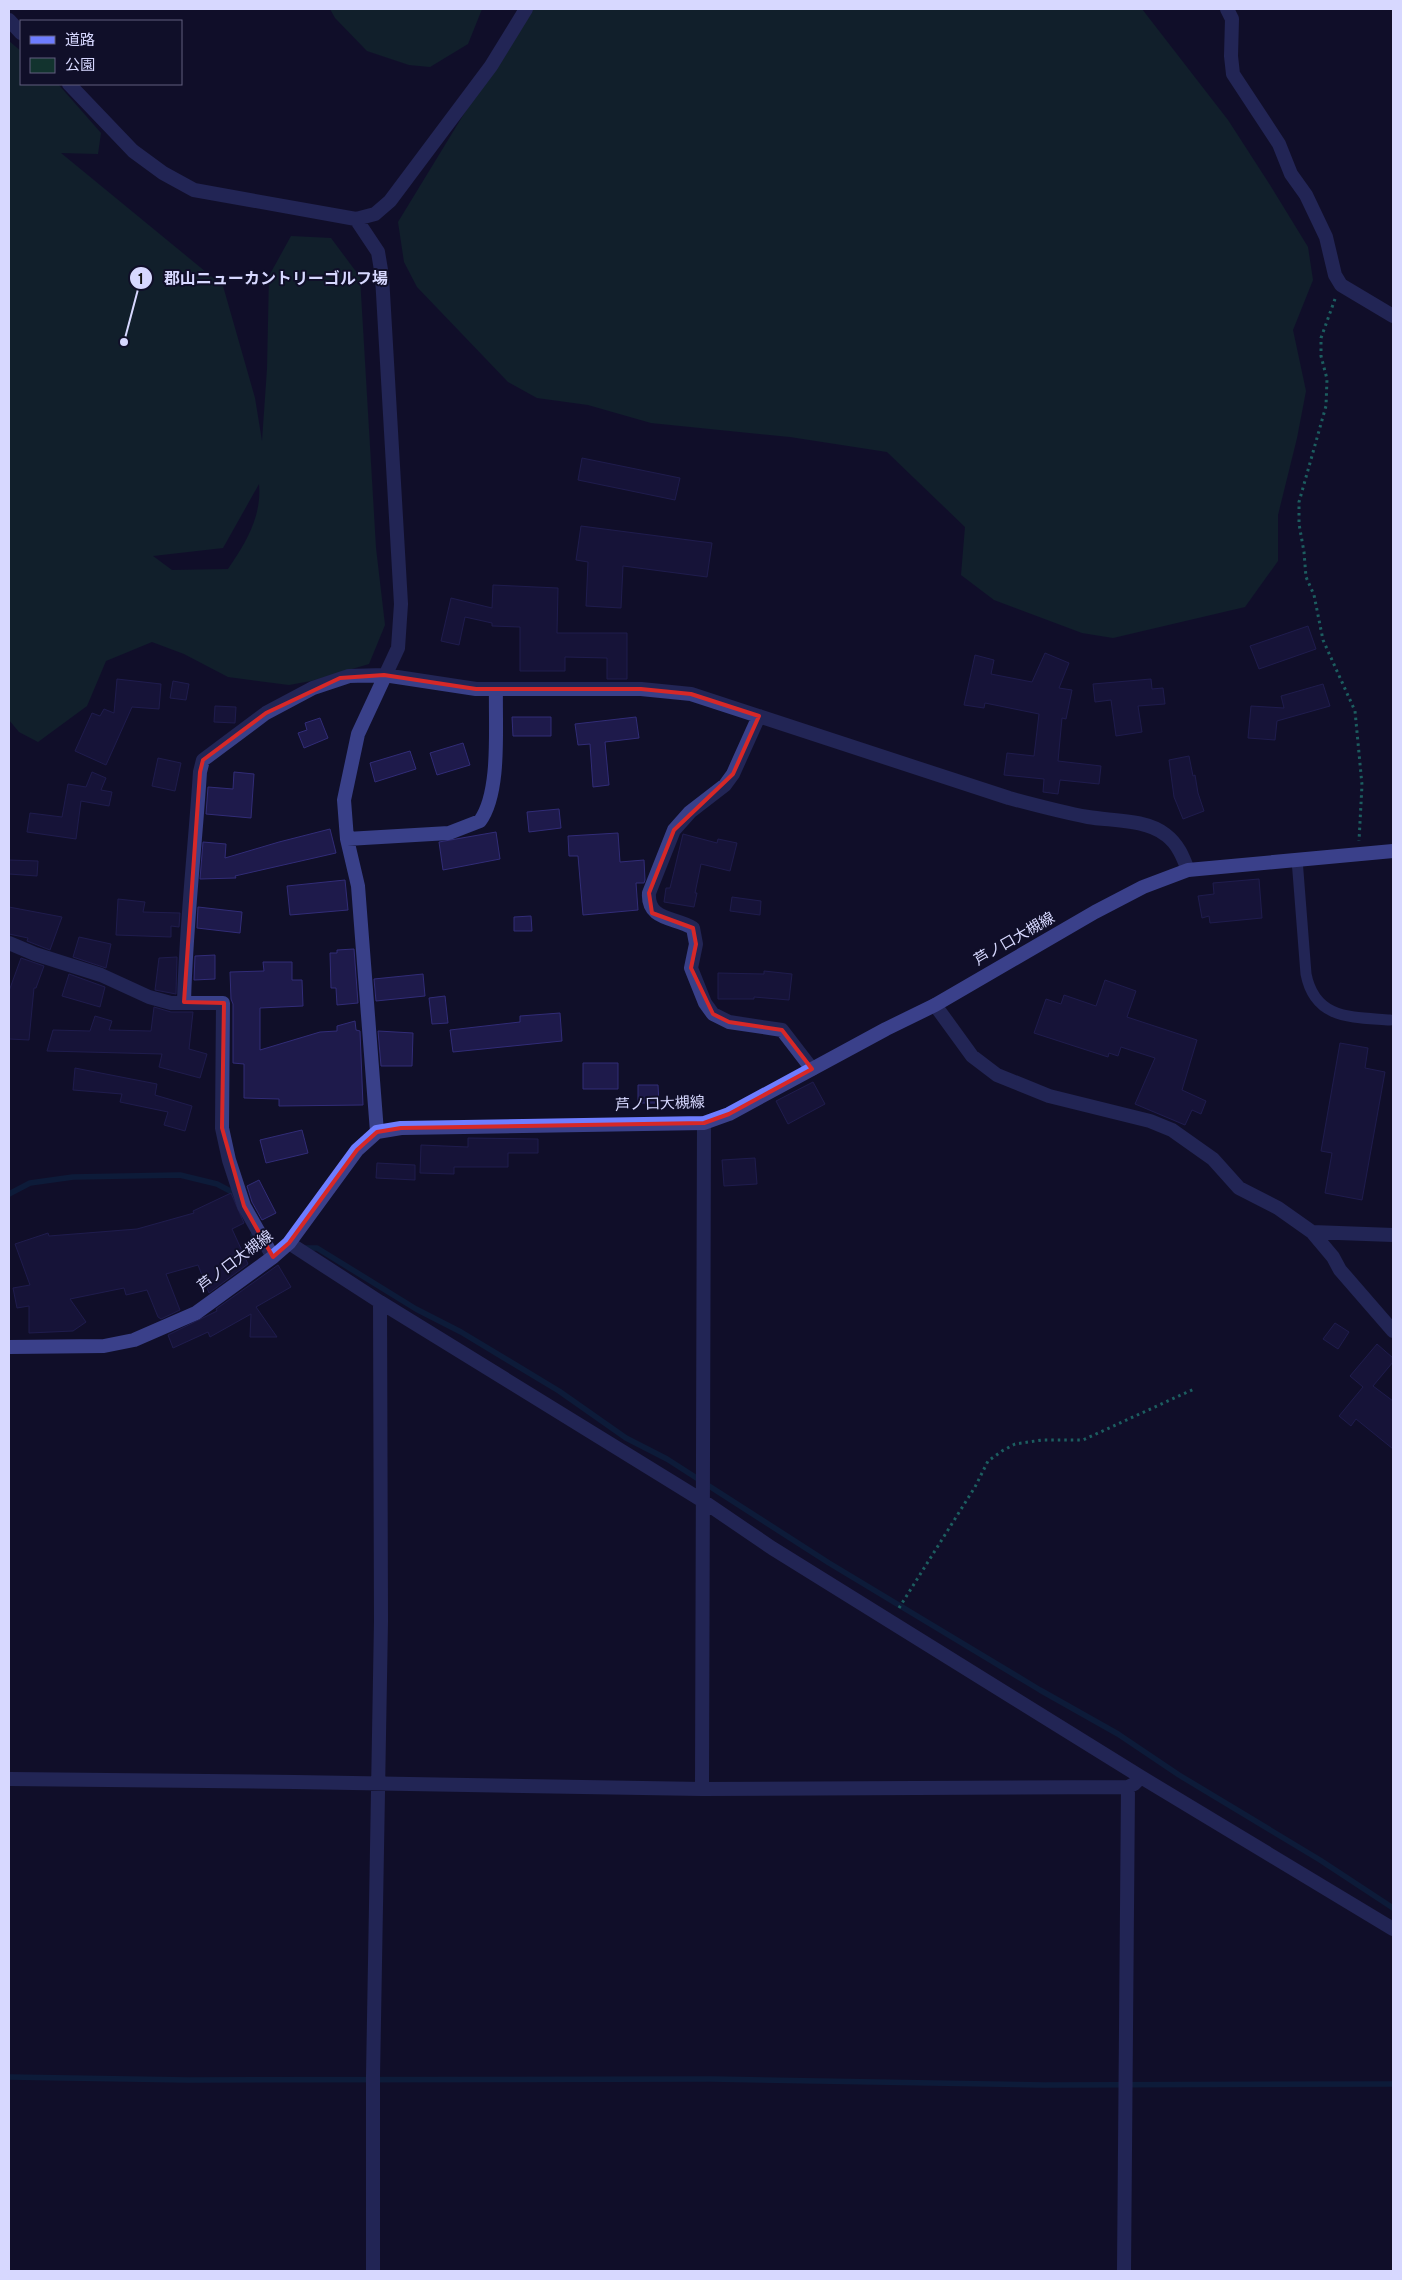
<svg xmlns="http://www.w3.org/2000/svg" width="1402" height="2280" viewBox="0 0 1402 2280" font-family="Overpass,'Noto Sans JP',sans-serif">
  <rect width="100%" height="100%" fill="#100f29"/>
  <path fill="#12332e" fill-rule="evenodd" d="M330,9H482L468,44L430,67L409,65L367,51L335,18Z
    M528,9H1142L1228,120L1270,185L1308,247L1313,280L1293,330L1306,391L1297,438L1278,515V561L1245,607L1113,638L1082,633L994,600L961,575L965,527L887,452L790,437L651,423L588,405L537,398L508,382L417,287L404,262L398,222Z
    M9,41L21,51V84H58L101,133L98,154L61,153L223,286L255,398L262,441L267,369L269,276L291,236L331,238L360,277L376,548L385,625L369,664L311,681L289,685L228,677L184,654L152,642L106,661L87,706L38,742L19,732L9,720ZM259,484C262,516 246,543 228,569L172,570L153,556L223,548Z"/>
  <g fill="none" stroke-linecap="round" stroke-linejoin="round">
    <path stroke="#0b2b4c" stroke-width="5.5" d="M9,1194L30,1183L73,1177L180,1175L217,1184L232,1192L235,1197
      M253,1235L260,1248H268
      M302,1248H317L416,1309L461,1332L559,1391L626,1438L667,1459L829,1563L1040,1690L1118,1734L1179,1775L1320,1860L1393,1908
      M9,2077L188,2080L711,2079L1044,2085L1393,2084"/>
  </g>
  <path fill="#1e1a4b" stroke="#312c77" d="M582,458L680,478L675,500L578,480Z
    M581,526L712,543L707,577L623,566L621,608L586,606L588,562L576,560Z
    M493,585L558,588L557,633H627V679H607V658L565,657V671H520V627L492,626V623L465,617L459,645L441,641L451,598L492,608Z
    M1308,626L1316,649L1259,669L1250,646Z
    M1045,653L1069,663L1059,688L1072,690L1066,719L1062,718L1058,761L1101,766L1099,784L1060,780L1058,794L1043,792L1044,779L1004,775L1007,753L1034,756L1039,714L985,703L984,708L964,705L975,655L994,660L991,674L1032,682Z
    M117,679L161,684L159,709L132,707L106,765L75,751L92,713L100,716L104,709L114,713Z
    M1151,679L1152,689L1163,688L1165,704L1138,706L1142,732L1116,736L1111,700L1095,702L1093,684Z
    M173,681L189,684L186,700L170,698Z
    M1323,684L1330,706L1277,721L1275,740L1248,738L1251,706L1284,708L1281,696Z
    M215,706L236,707L235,723L214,722Z
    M512,717H551V736H513Z
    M636,717L639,738L605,742L609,785L593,787L590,744L578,745L575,724Z
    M320,718L328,738L304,748L298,733L307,730L305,723Z
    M463,743L470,765L437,775L430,753Z
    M410,751L416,769L375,782L370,763Z
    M1189,756L1193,776L1195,775L1198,793L1204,811L1183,819L1174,797L1169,760Z
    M158,758L181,763L175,791L152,786Z
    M92,772L106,778L101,790L112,792L109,806L81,801L76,839L27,832L30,813L62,817L68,784L86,787Z
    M234,772L254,774L251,818L206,814L208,787L233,789Z
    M559,809L561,828L529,832L527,812Z
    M330,829L336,853L235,876L236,878L200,879L203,842L226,844L225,858L279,842Z
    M496,832L500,859L443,870L439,842Z
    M618,833L620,862L644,860L645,880L644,883H636L638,910L583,915L578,856H569L568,836Z
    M683,834L717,843L718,839L737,843L730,871L701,864L695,893H697L694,907L664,902L666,888H670Z
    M9,860L38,861L37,876L9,874Z
    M1259,879L1262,918L1210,923L1209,916L1202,918L1198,896L1214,894L1213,883Z
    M345,880L348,910L290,915L287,886Z
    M732,897L761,901L760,915L730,911Z
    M118,899L145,902L143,912L180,913L179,927L171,926V937L116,935Z
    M9,907L62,917L50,950L27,941L28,938L9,934Z
    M198,907L242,912L240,933L197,928Z
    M531,916L532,931H514V917Z
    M79,937L111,944L106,968L73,957Z
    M354,949L358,1003L337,1005L336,988H331L330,953H337V950Z
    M215,955V979L194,980L195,956Z
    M177,957L176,994L155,990L159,958Z
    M21,958L44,966L36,988H34L29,1040L9,1039V991Z
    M263,962H292V980H302L303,1006L260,1008V1050L320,1032L337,1031V1026L355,1021L356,1030L360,1031L363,1105L279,1106V1099L244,1098V1064L233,1063V1004L231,999L230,972L264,971Z
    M764,971L792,974L789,1000L754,997V999H718V973L764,974Z
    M69,974L105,987L100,1007L62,996Z
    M423,974L425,996L376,1001L374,979Z
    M1105,980L1136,991L1127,1017L1197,1040L1182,1090L1206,1101L1201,1114L1192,1110L1185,1125L1135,1104L1155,1058L1121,1047L1118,1056L1109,1053L1108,1057L1034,1033L1046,999L1061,1004L1064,995L1096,1006Z
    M445,996L448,1023L432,1024L429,998Z
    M154,1007L171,1012H193L189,1049L207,1054L200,1078L159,1067L162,1054L47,1051L53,1030L90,1031L95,1016L112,1021L109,1030L151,1031Z
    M560,1013L562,1041L453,1052L450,1030L520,1022V1016Z
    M378,1031L413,1033L412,1066H381Z
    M1340,1043L1368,1048L1365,1068L1385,1072L1362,1200L1325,1193L1332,1153L1321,1151Z
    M583,1063H618V1089H583Z
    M75,1068L157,1084L155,1095L192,1106L185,1131L164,1125L168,1112L120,1102L122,1094L73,1090Z
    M813,1082L825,1104L788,1124L776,1101Z
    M638,1085H658L659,1103H638Z
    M302,1130L308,1153L266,1163L260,1140Z
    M468,1138L538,1139V1153H508V1167H454V1174L420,1173L421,1145L468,1147Z
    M755,1158L757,1184L724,1186L722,1160Z
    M377,1163L415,1165V1180L376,1178Z
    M259,1180L276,1213L262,1220L252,1202L247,1186Z
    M231,1193L244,1223L232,1229L248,1264L209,1293L198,1265L166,1274L180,1310L161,1319L158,1317L147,1290L126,1295L124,1288L70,1299L86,1322L73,1331L29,1333V1306L17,1308L13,1288L30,1285L15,1244L48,1233L49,1236L137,1229L194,1213L193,1211Z
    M278,1265L291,1287L256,1307L277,1337H250L251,1314L210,1337L208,1332L173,1348L168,1335L217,1311L216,1309Z
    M1335,1323L1349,1332L1338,1349L1323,1339Z
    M1377,1344L1393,1358V1362L1373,1386L1393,1401V1449L1356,1419L1351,1426L1339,1416L1363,1387L1350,1376Z"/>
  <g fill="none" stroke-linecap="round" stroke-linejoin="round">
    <path stroke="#2bbea3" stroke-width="3" stroke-dasharray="2.5 4" stroke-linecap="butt" d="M1335,299L1321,338V356L1327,379L1326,406L1299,502V524L1304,552L1306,577L1314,595L1323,640L1355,711L1362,785L1359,841
      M899,1608L975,1487L988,1461L1002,1451L1015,1444L1042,1440H1083L1194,1389"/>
    <path stroke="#394089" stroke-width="11" d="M1297,859L1306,974C1315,1020 1352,1017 1390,1020"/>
    <path stroke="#394089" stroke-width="14" d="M1227,9L1232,19L1231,56L1233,74L1279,144L1291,174L1306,195L1326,237L1335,275L1341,285L1393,316
      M9,20L21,33
      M69,84L133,151L163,173L194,190L356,219L375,214L390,201L491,66L526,9
      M356,219L378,252L382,276L401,604L398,648L358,734L344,800L347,839L358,886L377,1132
      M759,716L733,774L725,785L690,812L674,830L649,893C647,920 674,917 693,928L696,944L691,968L705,1003L713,1014L729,1022L782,1030L812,1069
      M347,839L449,833L480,821C501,792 495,726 496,690
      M9,943L35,954L101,975L149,997L171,1003H223L222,1128L229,1160L244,1206L273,1257
      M184,1002C186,925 195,849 200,772L203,760L266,713L313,688L349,676L384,675L476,689H641L691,694L1009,798C1035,805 1061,812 1088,817C1112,821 1146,819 1166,835C1178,844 1183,857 1188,870
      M935,1005L972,1056L997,1075L1049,1096L1150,1121L1172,1130L1213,1159L1239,1188L1278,1208L1312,1232L1333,1257L1340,1270L1393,1331
      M1312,1232L1393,1235
      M289,1243L380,1302L703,1501L772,1548L1141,1777L1393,1929
      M9,1779L295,1782L702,1789L1128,1787L1134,1784L1141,1777
      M702,1789L704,1123
      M373,2271V2076L381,1621L380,1302
      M1124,2271L1128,1787"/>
    <path stroke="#6e7dff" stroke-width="14" d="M9,1347L104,1346L134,1340L196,1313L273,1257L289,1243L357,1150L377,1132L401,1128L704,1123L729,1114L886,1029L935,1005L1095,912L1143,887L1188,870L1393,851"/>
  </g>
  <path d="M0 0H1402V2280H0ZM384,675L476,689H641L691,694L759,716L733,774L674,830L649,893L652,913L693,928L696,944L691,968L713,1014L729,1022L782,1030L812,1069L729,1114L704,1123L401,1128L377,1132L357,1150L289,1243L273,1257L244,1206L222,1128L224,1003L184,1002L200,772L203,760L266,713L340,678Z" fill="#100f29" fill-opacity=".55" fill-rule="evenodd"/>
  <path fill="none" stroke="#d62828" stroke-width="4" stroke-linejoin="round" d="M384,675L476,689H641L691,694L759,716L733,774L674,830L649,893L652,913L693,928L696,944L691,968L713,1014L729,1022L782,1030L812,1069L729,1114L704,1123L401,1128L377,1132L357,1150L289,1243L273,1257L244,1206L222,1128L224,1003L184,1002L200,772L203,760L266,713L340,678Z"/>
  <g text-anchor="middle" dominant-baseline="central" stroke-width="4" stroke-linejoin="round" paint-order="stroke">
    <g font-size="15" fill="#d7d8ff" stroke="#100f29">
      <text transform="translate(1015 940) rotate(-30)">芦ノ口大槻線</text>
      <text transform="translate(660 1105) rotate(-2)">芦ノ口大槻線</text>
      <text transform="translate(236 1262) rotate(-37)">芦ノ口大槻線</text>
    </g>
  </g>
  <path fill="none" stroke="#d7d8ff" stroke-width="2" d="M124 342L141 278"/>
  <g fill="#d7d8ff" stroke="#100f29" stroke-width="2">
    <circle cx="124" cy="342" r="5"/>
    <circle cx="141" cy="278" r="12"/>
  </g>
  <g font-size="15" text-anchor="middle" font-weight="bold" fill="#111">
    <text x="141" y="284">1</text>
  </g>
  <g font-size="16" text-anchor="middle" font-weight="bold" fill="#d7d8ff" stroke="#100f29" stroke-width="4" stroke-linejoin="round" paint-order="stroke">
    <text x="276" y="284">郡山ニューカントリーゴルフ場</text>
  </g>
  <rect width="1402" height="2280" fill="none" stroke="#d7d8ff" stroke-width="20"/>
  <rect x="20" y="20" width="162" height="65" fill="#100f29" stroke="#605f7f"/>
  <rect x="30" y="36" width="25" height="8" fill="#6e7dff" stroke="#605f7f"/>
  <text x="65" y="45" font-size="15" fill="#d7d8ff">道路</text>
  <rect x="30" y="58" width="25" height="15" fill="#12332e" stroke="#605f7f"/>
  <text x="65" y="70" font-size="15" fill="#d7d8ff">公園</text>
</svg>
